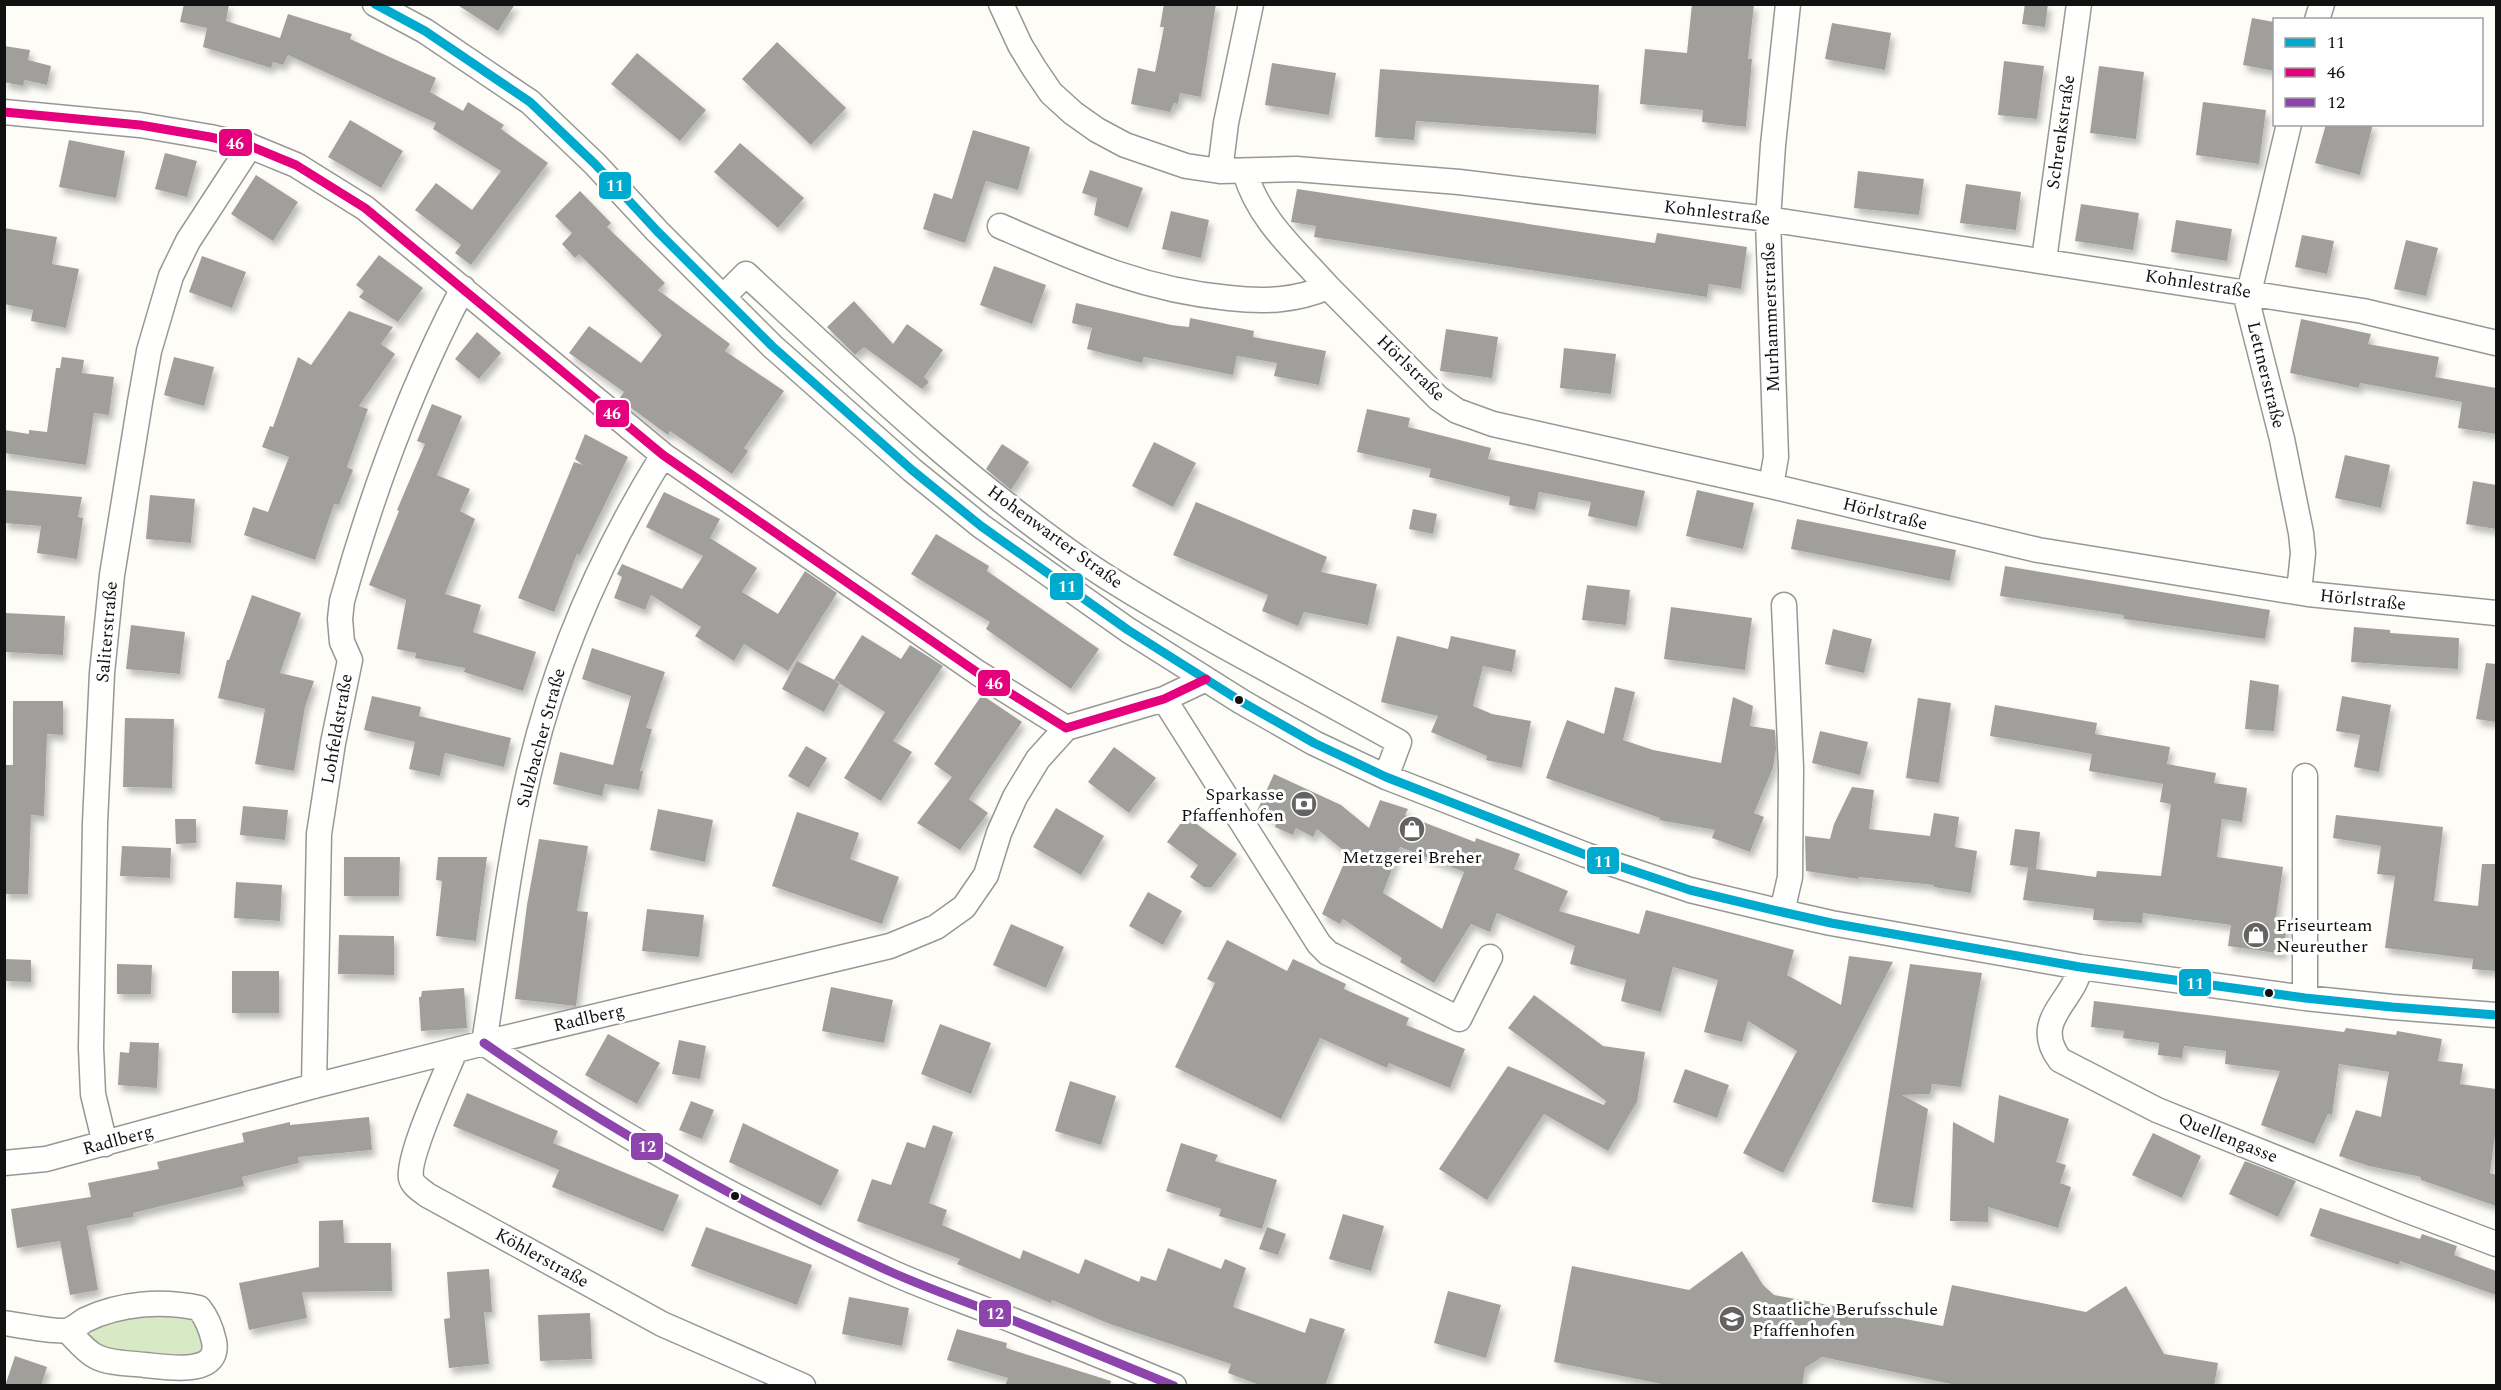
<svg xmlns="http://www.w3.org/2000/svg" width="2501" height="1390" viewBox="0 0 2501 1390" font-family="Spectral,serif">
  <defs>
    <filter id="shadow"><feDropShadow dx="3.5" dy="6" stdDeviation="3" flood-color="#0004"/></filter>
  </defs>
  <rect width="100%" height="100%" fill="#fdfcf7"/>
  <path fill="#d8eac5" d="M109,1311L208,1319L202,1365L82,1346L84,1320Z"/>
  <path fill="#a19f9c" fill-rule="evenodd" filter="url(#shadow)" d="M184,4H229L226,21L280,38L288,14L352,34L350,39L436,78L430,92L463,111L468,102L504,125L501,129L548,163L471,265L455,253L461,245L415,210L436,183L472,210L501,171L433,129L436,123L288,55L283,65L273,62L271,68L203,47L207,28L180,22Z
    M456,4H515L498,31Z
    M1164,4H1216L1201,97L1180,93L1178,104L1174,103L1170,112L1131,104L1138,68L1155,72L1164,27H1160Z
    M1692,4H1754L1748,59H1752L1746,127L1702,122L1703,110L1640,104L1645,49L1687,53Z
    M2025,4H2048L2045,27L2022,24Z
    M2252,18L2274,22V71L2243,65Z
    M1832,23L1891,33L1885,70L1825,59Z
    M777,42L846,108L811,145L742,79Z
    M4,46L30,50L28,60L51,66L47,85L25,80L23,86L4,82Z
    M637,53L706,110L680,141L611,84Z
    M2004,61L2044,66L2037,119L1998,115Z
    M1272,63L1336,73L1329,115L1265,105Z
    M2099,66L2144,72L2136,139L2090,133Z
    M1380,69L1599,85L1596,134L1416,121L1414,140L1375,137Z
    M2203,102L2266,110L2259,164L2196,155Z
    M350,120L403,151L381,188L328,157Z
    M2326,124H2373L2360,175L2315,163Z
    M973,130L1030,147L1018,190L986,181L965,243L923,229L934,193L952,199Z
    M69,140L125,151L116,198L59,187Z
    M740,143L804,198L778,228L714,172Z
    M165,153L197,161L187,197L155,189Z
    M1090,170L1143,188L1128,228L1094,215L1097,198L1082,193Z
    M1858,171L1924,179L1919,215L1854,208Z
    M256,175L298,202L273,241L231,214Z
    M1966,184L2021,192L2016,230L1960,223Z
    M1297,189L1655,243L1657,233L1747,247L1741,289L1709,284L1707,297L1314,237L1316,226L1291,222Z
    M580,191L611,223L607,227L665,283L658,290L730,344L725,351L784,391L744,448L748,451L732,474L670,431L668,435L619,399L624,392L569,353L589,326L641,363L662,335L579,254L575,258L562,244L572,233L555,216Z
    M2081,204L2139,213L2133,250L2075,241Z
    M1171,211L1209,220L1201,258L1162,249Z
    M2176,220L2232,229L2227,261L2171,252Z
    M4,228L57,237L52,264L79,269L66,328L31,321L33,310L4,304Z
    M2302,235L2334,241L2327,274L2295,267Z
    M2406,240L2438,248L2426,296L2394,289Z
    M379,255L423,288L398,322L359,297L364,291L356,285Z
    M202,256L246,272L232,308L189,292Z
    M994,266L1046,285L1032,324L980,305Z
    M854,301L893,344L907,324L943,350L924,377L929,382L922,389L864,347L855,355L827,327Z
    M1076,303L1171,325L1189,327L1190,318L1254,331L1253,337L1326,351L1319,385L1274,376L1277,363L1237,356L1233,375L1144,357L1142,363L1087,349L1092,328L1072,323Z
    M349,311L393,327L381,344L395,354L359,406L368,409L347,467L353,470L339,505L334,504L315,560L244,535L253,507L268,512L289,457L262,447L270,426L273,427L298,357L311,365Z
    M2301,319L2371,334L2368,344L2439,357L2435,377L2496,388V434L2458,428L2462,402L2360,383L2359,388L2290,373Z
    M1446,329L1498,337L1492,378L1440,371Z
    M477,332L501,353L479,379L455,359Z
    M1564,348L1616,354L1611,394L1560,388Z
    M62,357L84,360L82,373L114,377L109,415L94,413L86,465L4,453V430L29,434V430L47,432L56,368H60Z
    M174,357L214,367L204,406L164,395Z
    M432,404L462,416L437,475L470,489L460,511L475,519L445,594L481,605L473,632L536,652L523,691L464,672L465,668L415,658L416,653L397,649L406,600L369,585L399,511L397,510L425,444L417,441Z
    M1367,409L1410,418L1408,427L1491,448L1488,459L1645,491L1637,527L1588,516L1591,502L1539,492L1535,510L1509,505L1510,497L1429,477L1431,469L1357,452Z
    M585,434L628,457L580,555L577,554L554,612L518,598L574,462L583,465L575,459Z
    M1154,442L1196,463L1173,507L1132,486Z
    M1002,444L1029,462L1011,490L986,469Z
    M2345,455L2390,465L2381,508L2335,498Z
    M2473,481L2496,485V529L2466,524Z
    M4,490L82,497L78,517L83,518L77,559L37,553L41,526L4,523Z
    M1697,490L1754,503L1743,549L1686,536Z
    M664,492L720,519L710,538L757,568L742,592L778,614L805,571L837,593L788,671L744,644L734,661L695,636L701,627L651,595L645,610L614,598L622,577L617,574L622,564L682,589L703,556L646,527Z
    M150,495L195,499L191,543L146,539Z
    M1196,502L1327,557L1321,572L1377,584L1368,625L1304,612L1298,626L1262,611L1268,595L1173,555Z
    M1413,509L1437,514L1433,534L1409,529Z
    M1797,519L1956,550L1950,581L1791,549Z
    M936,534L989,566L987,571L1099,649L1071,689L986,629L990,622L911,574Z
    M2005,566L2270,610L2265,639L2124,619V615L2000,596Z
    M1587,585L1630,590L1626,625L1582,620Z
    M252,595L301,613L280,673L314,681L305,707L294,771L255,764L265,709L218,698L227,660H229Z
    M1671,607L1752,618L1745,670L1664,659Z
    M4,613L65,616L63,655L4,652Z
    M131,625L185,632L180,674L126,669Z
    M2354,627L2390,630V633L2459,638L2458,669L2351,662Z
    M1833,629L1872,639L1864,673L1825,664Z
    M862,635L901,659L910,645L943,666L893,741L912,752L881,801L844,778L885,712L834,680Z
    M1397,636L1448,649L1451,636L1516,650L1512,672L1483,666L1473,706L1492,714L1531,721L1522,768L1486,760L1487,756L1431,732L1438,716L1381,702Z
    M592,648L665,672L646,728L652,729L640,771H643L639,790L605,784L602,796L553,784L560,752L613,765L631,696L582,679Z
    M797,661L840,683L824,712L782,689Z
    M2486,663L2496,664V722L2476,719Z
    M2250,680L2279,685L2274,731L2245,729Z
    M1615,687L1635,692L1623,740L1653,750L1721,763L1733,697L1753,706L1750,726L1775,730L1776,749L1773,768L1754,813L1764,817L1750,852L1712,838L1715,830L1659,820L1660,818L1546,778L1567,720L1604,734Z
    M982,695L1022,722L969,799L988,813L960,850L917,823L952,777L934,764Z
    M372,696L421,707L419,716L511,738L504,767L445,753L440,776L409,769L415,742L364,730Z
    M2342,696L2391,705L2379,772L2354,767L2360,735L2336,731Z
    M1918,698L1951,703L1939,783L1906,778Z
    M13,701H63V735L47,734L44,816L31,815L28,894H4V765H13Z
    M1995,705L2097,723L2095,734L2170,747L2167,764L2216,773L2214,783L2247,788L2242,822L2222,819L2217,857L2283,867L2275,923L2287,925L2283,954L2228,946L2231,925L2143,913L2142,923L2093,920L2094,909L2023,900L2028,868L2096,877L2097,871L2161,876L2171,804L2160,802L2163,784L2089,771L2092,754L1990,736Z
    M125,718L174,719L172,788L123,787Z
    M1820,731L1868,742L1860,775L1812,763Z
    M806,746L827,758L809,788L788,776Z
    M1114,747L1156,778L1129,813L1088,782Z
    M1274,774L1341,805L1369,828L1380,800L1408,809L1405,815L1475,842L1476,838L1520,854L1514,869L1568,891L1559,911L1639,934L1646,910L1794,950L1787,975L1841,1005L1849,956L1893,962L1783,1173L1743,1153L1797,1051L1748,1021L1742,1042L1704,1032L1718,980L1673,967L1661,1012L1621,1001L1626,980L1570,964L1575,946L1497,913L1490,932L1471,924L1434,983L1400,962L1402,958L1343,919L1340,924L1322,914L1348,854L1317,829L1313,837L1296,828L1293,835L1275,827L1277,821L1257,811ZM1400,847L1464,872L1442,929L1383,893Z
    M1852,787L1874,790L1869,829L1930,836L1934,813L1959,817L1955,847L1977,851L1971,893L1934,887V885L1859,877L1858,879L1806,871L1805,836L1830,839L1834,824Z
    M243,806L288,810L285,840L240,835Z
    M1056,808L1104,836L1081,875L1033,847Z
    M658,809L713,820L705,862L650,850Z
    M797,812L859,833L850,859L899,877L882,924L772,886Z
    M2336,815L2443,827L2434,901L2478,906L2482,864H2496V971L2472,969L2473,959L2385,948L2395,876L2377,874L2381,846L2333,838Z
    M1186,816L1237,854L1212,887H1204L1190,877L1198,865L1167,842Z
    M175,819H196V843L176,844Z
    M2015,829L2040,832L2036,869L2010,865Z
    M539,839L588,846L577,911L588,912L576,1006L515,999L527,905Z
    M122,846L171,848L170,878L120,876Z
    M344,857H400L399,896H344Z
    M438,857H487L476,941L436,936L442,881L436,880Z
    M236,882L282,885L280,921L234,918Z
    M1148,892L1182,911L1163,945L1129,926Z
    M647,909L704,915L699,957L642,951Z
    M1011,924L1064,947L1046,988L993,965Z
    M339,935L394,936V975L338,974Z
    M1227,940L1287,971L1293,959L1346,984L1344,989L1409,1018L1406,1025L1465,1049L1450,1088L1389,1063L1387,1068L1320,1038L1281,1119L1175,1067L1215,983L1207,979Z
    M4,959L31,960V982L4,981Z
    M117,964L152,965L151,994H117Z
    M1910,964L1982,973L1961,1087L1932,1084L1930,1094L1902,1095L1928,1109L1913,1208L1872,1202Z
    M232,971H279V1013H232Z
    M831,987L893,1000L884,1043L822,1031Z
    M464,988L467,1028L421,1031L419,997H421L422,991Z
    M1534,995L1603,1046L1645,1052L1637,1102L1608,1151L1544,1114L1487,1200L1439,1169L1508,1066L1604,1105L1606,1101L1508,1028Z
    M2094,1001L2344,1032L2346,1028L2396,1035L2397,1031L2442,1039L2438,1061L2463,1064L2460,1084L2496,1089V1128L2490,1173L2496,1175V1206L2421,1180V1177L2369,1166L2339,1156L2356,1110L2381,1117L2389,1072L2339,1064L2332,1115L2328,1114L2314,1144L2261,1125L2280,1071L2225,1064L2226,1051L2184,1046L2182,1058L2158,1055L2159,1043L2123,1038L2124,1031L2091,1027Z
    M940,1024L991,1043L971,1094L921,1074Z
    M608,1034L660,1063L637,1104L585,1075Z
    M679,1040L706,1046L700,1079L672,1074Z
    M130,1042L159,1043L157,1088L118,1085L120,1052L129,1053Z
    M1685,1069L1729,1085L1717,1118L1673,1102Z
    M1070,1081L1116,1096L1101,1145L1055,1131Z
    M467,1093L558,1131L553,1143L679,1195L663,1232L552,1187L559,1170L453,1126Z
    M1999,1095L2069,1119L2056,1162L2066,1165L2060,1183L2071,1187L2058,1228L1988,1207V1222L1950,1221L1953,1122L1994,1143Z
    M691,1101L714,1110L702,1139L679,1130Z
    M369,1117L372,1150L298,1157L299,1163L242,1177L244,1186L133,1213V1217L87,1226L98,1290L70,1295L60,1241L17,1248L11,1209L91,1197L88,1183L159,1169L157,1162L244,1142L242,1133L290,1122V1125Z
    M743,1123L839,1170L821,1206L729,1162Z
    M933,1125L953,1132L929,1203L947,1210L942,1225L1020,1259L1023,1250L1079,1274L1085,1259L1139,1282L1141,1276L1156,1281L1168,1248L1221,1269L1225,1259L1246,1268L1233,1307L1305,1333L1310,1318L1345,1329L1325,1386H1262L1228,1373L1231,1364L1110,1324L1052,1300L1051,1303L957,1264L960,1259L857,1221L872,1179L891,1185L907,1142L925,1148Z
    M2153,1133L2201,1156L2182,1198L2132,1175Z
    M1181,1143L1218,1155L1215,1161L1277,1180L1262,1229L1219,1216L1221,1209L1166,1191Z
    M2245,1161L2296,1181L2278,1217L2229,1194Z
    M2320,1208L2420,1239L2422,1234L2457,1246L2454,1255L2496,1271V1295L2400,1261L2399,1265L2310,1236Z
    M1343,1214L1384,1226L1371,1271L1329,1259Z
    M343,1220L344,1243H391L392,1291L302,1292L307,1318L249,1330L239,1283L319,1267V1221Z
    M706,1227L812,1265L797,1305L691,1266Z
    M1267,1227L1286,1234L1278,1255L1259,1249Z
    M1742,1251L1763,1285L1774,1295L1943,1326L1952,1285L2086,1312L2126,1286L2164,1354L2218,1363L2214,1386H1961L1822,1357L1805,1368L1802,1386H1671L1554,1362L1572,1266L1689,1290Z
    M489,1269L492,1312H484L489,1364L449,1368L444,1319L450,1318L447,1272Z
    M1448,1291L1501,1305L1486,1358L1434,1343Z
    M849,1297L909,1308L902,1346L842,1334Z
    M590,1313L592,1359L540,1361L538,1315Z
    M957,1329L1007,1343L1006,1348L1111,1381L1110,1386H1005L1008,1378L947,1360Z
    M15,1356L47,1367L41,1386H5Z"/>
  <g fill="none" stroke-linecap="round" stroke-linejoin="round">
    <defs>
      <path id="minor" d="M375,4L425,31L530,102L595,164L657,231L772,346L912,470L981,526L1128,630L1242,702L1314,743L1386,777L1586,855L1690,890L1782,912L1831,923L2080,967L2305,998L2392,1007L2496,1015
        M1001,4L1020,45L1034,68L1051,93L1073,113L1097,130L1125,145L1186,166L1220,171L1296,169L1459,182L1768,219L2363,311L2496,343
        M2317,20L2322,4
        M4,112L140,125L210,137L250,146L296,165L365,208L663,455L978,673L1066,728L1164,699L1206,679
        M2289,124L2247,301L2282,439L2301,533L2303,553L2299,592
        M1220,171L1226,123L1251,4
        M1245,172C1258,219 1296,251 1328,287
        M1000,226C1078,260 1143,290 1229,298C1264,302 1295,301 1328,287L1438,398L1457,411L1493,424L1771,486L2038,550L2308,594L2496,613
        M2044,260L2079,4
        M723,297L746,274C855,375 963,478 1084,562C1129,593 1177,619 1224,646C1282,678 1341,710 1399,742L1386,777
        M1771,486L1776,457L1768,219L1773,145L1788,4
        M1164,699L1319,944L1328,953L1459,1019L1490,957
        M2305,776V998
        M1782,912L1790,877L1791,768L1784,605
        M2080,967C2074,1002 2030,1020 2060,1060L2157,1110L2401,1208L2496,1244
        M484,1043C612,1132 749,1208 891,1272C922,1286 953,1297 984,1309C1048,1334 1111,1360 1174,1386
        M484,1043C498,955 508,865 528,777C554,663 601,555 663,455
        M455,1051C445,1075 407,1157 411,1178C413,1186 421,1190 427,1195L662,1324L803,1386
        M314,1086L319,834L333,743L350,660L342,642L340,619L342,601C372,493 411,387 463,288
        M105,1144L93,1094L91,1048L95,823L102,673L112,575L140,402L149,351L171,276L188,241L250,146
        M4,1163L46,1159L314,1086L484,1043L890,946L936,927L964,907L986,875L999,833L1015,797L1038,759L1066,728
        M4,1323C17,1325 61,1333 69,1330C75,1328 80,1323 85,1320C120,1303 162,1300 199,1308C207,1318 211,1328 214,1341C221,1377 167,1367 145,1365C129,1363 109,1364 95,1356C85,1351 76,1339 68,1331"/>
    </defs>
    <use href="#minor" stroke="#979795" stroke-width="27"/>
    <use href="#minor" stroke="#fffffe" stroke-width="24"/>
    <defs>
      <path id="bus-1" d="M375,4L425,31L530,102L595,164L657,231L772,346L912,470L981,526L1128,630L1242,702L1314,743L1386,777L1586,855L1690,890L1782,912L1831,923L2080,967L2305,998L2392,1007L2496,1015"/>
      <path id="bus-2" d="M4,112L140,125L210,137L250,146L296,165L365,208L663,455L978,673L1066,728L1164,699L1206,679"/>
      <path id="bus-3" d="M484,1043C612,1132 749,1208 891,1272C922,1286 953,1297 984,1309C1048,1334 1111,1360 1174,1386"/>
    </defs>
    <use href="#bus-1" stroke="#fff" stroke-width="14"/>
    <use href="#bus-2" stroke="#fff" stroke-width="14"/>
    <use href="#bus-3" stroke="#fff" stroke-width="14"/>
    <use href="#bus-1" stroke="#00a9ce" stroke-width="9"/>
    <use href="#bus-2" stroke="#e5007d" stroke-width="9"/>
    <use href="#bus-3" stroke="#8e44ad" stroke-width="9"/>
  </g>
  <defs>
    <symbol id="bank-disc" viewBox="-11 -11 22 22"><circle r="9.5" fill="#646362" stroke="#fff"/><path d="M-6-4H6V4H-6ZM0-2.3a2.3 2.3 0 1 0 0 4.6a2.3 2.3 0 1 0 0-4.6Z" fill="#fff"/></symbol>
    <symbol id="shop-disc" viewBox="-11 -11 22 22"><circle r="9.5" fill="#646362" stroke="#fff"/><path d="M-5-2.5h2.3a2.7 3.5 0 0 1 5.4 0H5L5.5 6h-11ZM-1.5-2.5h3a1.5 2.3 0 0 0-3 0Z" fill="#fff"/></symbol>
    <symbol id="school-disc" viewBox="-11 -11 22 22"><circle r="9.5" fill="#646362" stroke="#fff"/><path d="M0-5L7-2L0 1L-7-2ZM-4 1L0 2.5L4 1V4Q0 6-4 4Z" fill="#fff"/></symbol>
  </defs>
  <g fill-rule="evenodd">
    <use href="#bank-disc" x="1289" y="789" width="30" height="30"/>
    <use href="#shop-disc" x="1397" y="814" width="30" height="30"/>
    <use href="#shop-disc" x="2241" y="920" width="30" height="30"/>
    <use href="#school-disc" x="1717" y="1304" width="30" height="30"/>
  </g>
  <g fill="#111" stroke="#fff" stroke-width="2">
    <circle cx="1239" cy="700" r="5"/>
    <circle cx="2269" cy="993" r="5"/>
    <circle cx="735" cy="1196" r="5"/>
  </g>
  <g text-anchor="middle" dominant-baseline="central" stroke-width="6" stroke-linejoin="round" paint-order="stroke">
    <g font-size="18" fill="#111" stroke="#fff">
      <text transform="translate(2061 132) rotate(-82)">Schrenkstraße</text>
      <text transform="translate(1717 213) rotate(7)">Kohnlestraße</text>
      <text transform="translate(2198 284) rotate(9)">Kohnlestraße</text>
      <text transform="translate(1771 317) rotate(-92)">Murhammerstraße</text>
      <text transform="translate(1411 368) rotate(44)">Hörlstraße</text>
      <text transform="translate(2266 375) rotate(76)">Lettnerstraße</text>
      <text transform="translate(1885 514) rotate(14)">Hörlstraße</text>
      <text transform="translate(1055 537) rotate(36)">Hohenwarter Straße</text>
      <text transform="translate(2363 600) rotate(6)">Hörlstraße</text>
      <text transform="translate(107 632) rotate(-85)">Saliterstraße</text>
      <text transform="translate(337 729) rotate(-80)">Lohfeldstraße</text>
      <text transform="translate(541 738) rotate(-75)">Sulzbacher Straße</text>
      <text transform="translate(589 1018) rotate(-13)">Radlberg</text>
      <text transform="translate(2228 1138) rotate(22)">Quellengasse</text>
      <text transform="translate(118 1140) rotate(-15)">Radlberg</text>
      <text transform="translate(542 1258) rotate(29)">Köhlerstraße</text>
    </g>
    <g font-size="18" fill="#111" stroke="#fff" text-anchor="start">
      <text x="1284" y="794" text-anchor="end">Sparkasse<tspan x="1284" dy="21">Pfaffenhofen</tspan></text>
      <text x="1412" y="857" text-anchor="middle">Metzgerei Breher</text>
      <text x="2276" y="925">Friseurteam<tspan x="2276" dy="21">Neureuther</tspan></text>
      <text x="1752" y="1309">Staatliche Berufsschule<tspan x="1752" dy="21">Pfaffenhofen</tspan></text>
    </g>
  </g>
  <g stroke="#fff" stroke-width="2">
    <rect x="218" y="128" width="35" height="29" rx="6" fill="#e5007d"/>
    <rect x="598" y="171" width="34" height="29" rx="6" fill="#00a9ce"/>
    <rect x="595" y="399" width="35" height="29" rx="6" fill="#e5007d"/>
    <rect x="1049" y="572" width="35" height="29" rx="6" fill="#00a9ce"/>
    <rect x="977" y="669" width="34" height="28" rx="6" fill="#e5007d"/>
    <rect x="1586" y="846" width="34" height="29" rx="6" fill="#00a9ce"/>
    <rect x="2178" y="968" width="34" height="29" rx="6" fill="#00a9ce"/>
    <rect x="630" y="1132" width="34" height="29" rx="6" fill="#8e44ad"/>
    <rect x="978" y="1299" width="34" height="29" rx="6" fill="#8e44ad"/>
  </g>
  <g font-size="16" text-anchor="middle" font-weight="bold" fill="#fff">
    <text x="235" y="149">46</text>
    <text x="615" y="191">11</text>
    <text x="612" y="419">46</text>
    <text x="1067" y="592">11</text>
    <text x="994" y="689">46</text>
    <text x="1603" y="867">11</text>
    <text x="2195" y="989">11</text>
    <text x="647" y="1152">12</text>
    <text x="995" y="1319">12</text>
  </g>
  <rect width="2501" height="1390" fill="none" stroke="#111111" stroke-width="12"/>
  <rect x="2273" y="18" width="210" height="108" fill="#ffffff" stroke="#a0a0a0" stroke-width="1.5"/>
  <rect x="2285" y="38" width="30" height="9" fill="#00a9ce" stroke="#a0a0a0" stroke-width="1.5"/>
  <text x="2327" y="48" font-size="18" fill="#111111">11</text>
  <rect x="2285" y="68" width="30" height="9" fill="#e5007d" stroke="#a0a0a0" stroke-width="1.5"/>
  <text x="2327" y="78" font-size="18" fill="#111111">46</text>
  <rect x="2285" y="98" width="30" height="9" fill="#8e44ad" stroke="#a0a0a0" stroke-width="1.5"/>
  <text x="2327" y="108" font-size="18" fill="#111111">12</text>
</svg>
